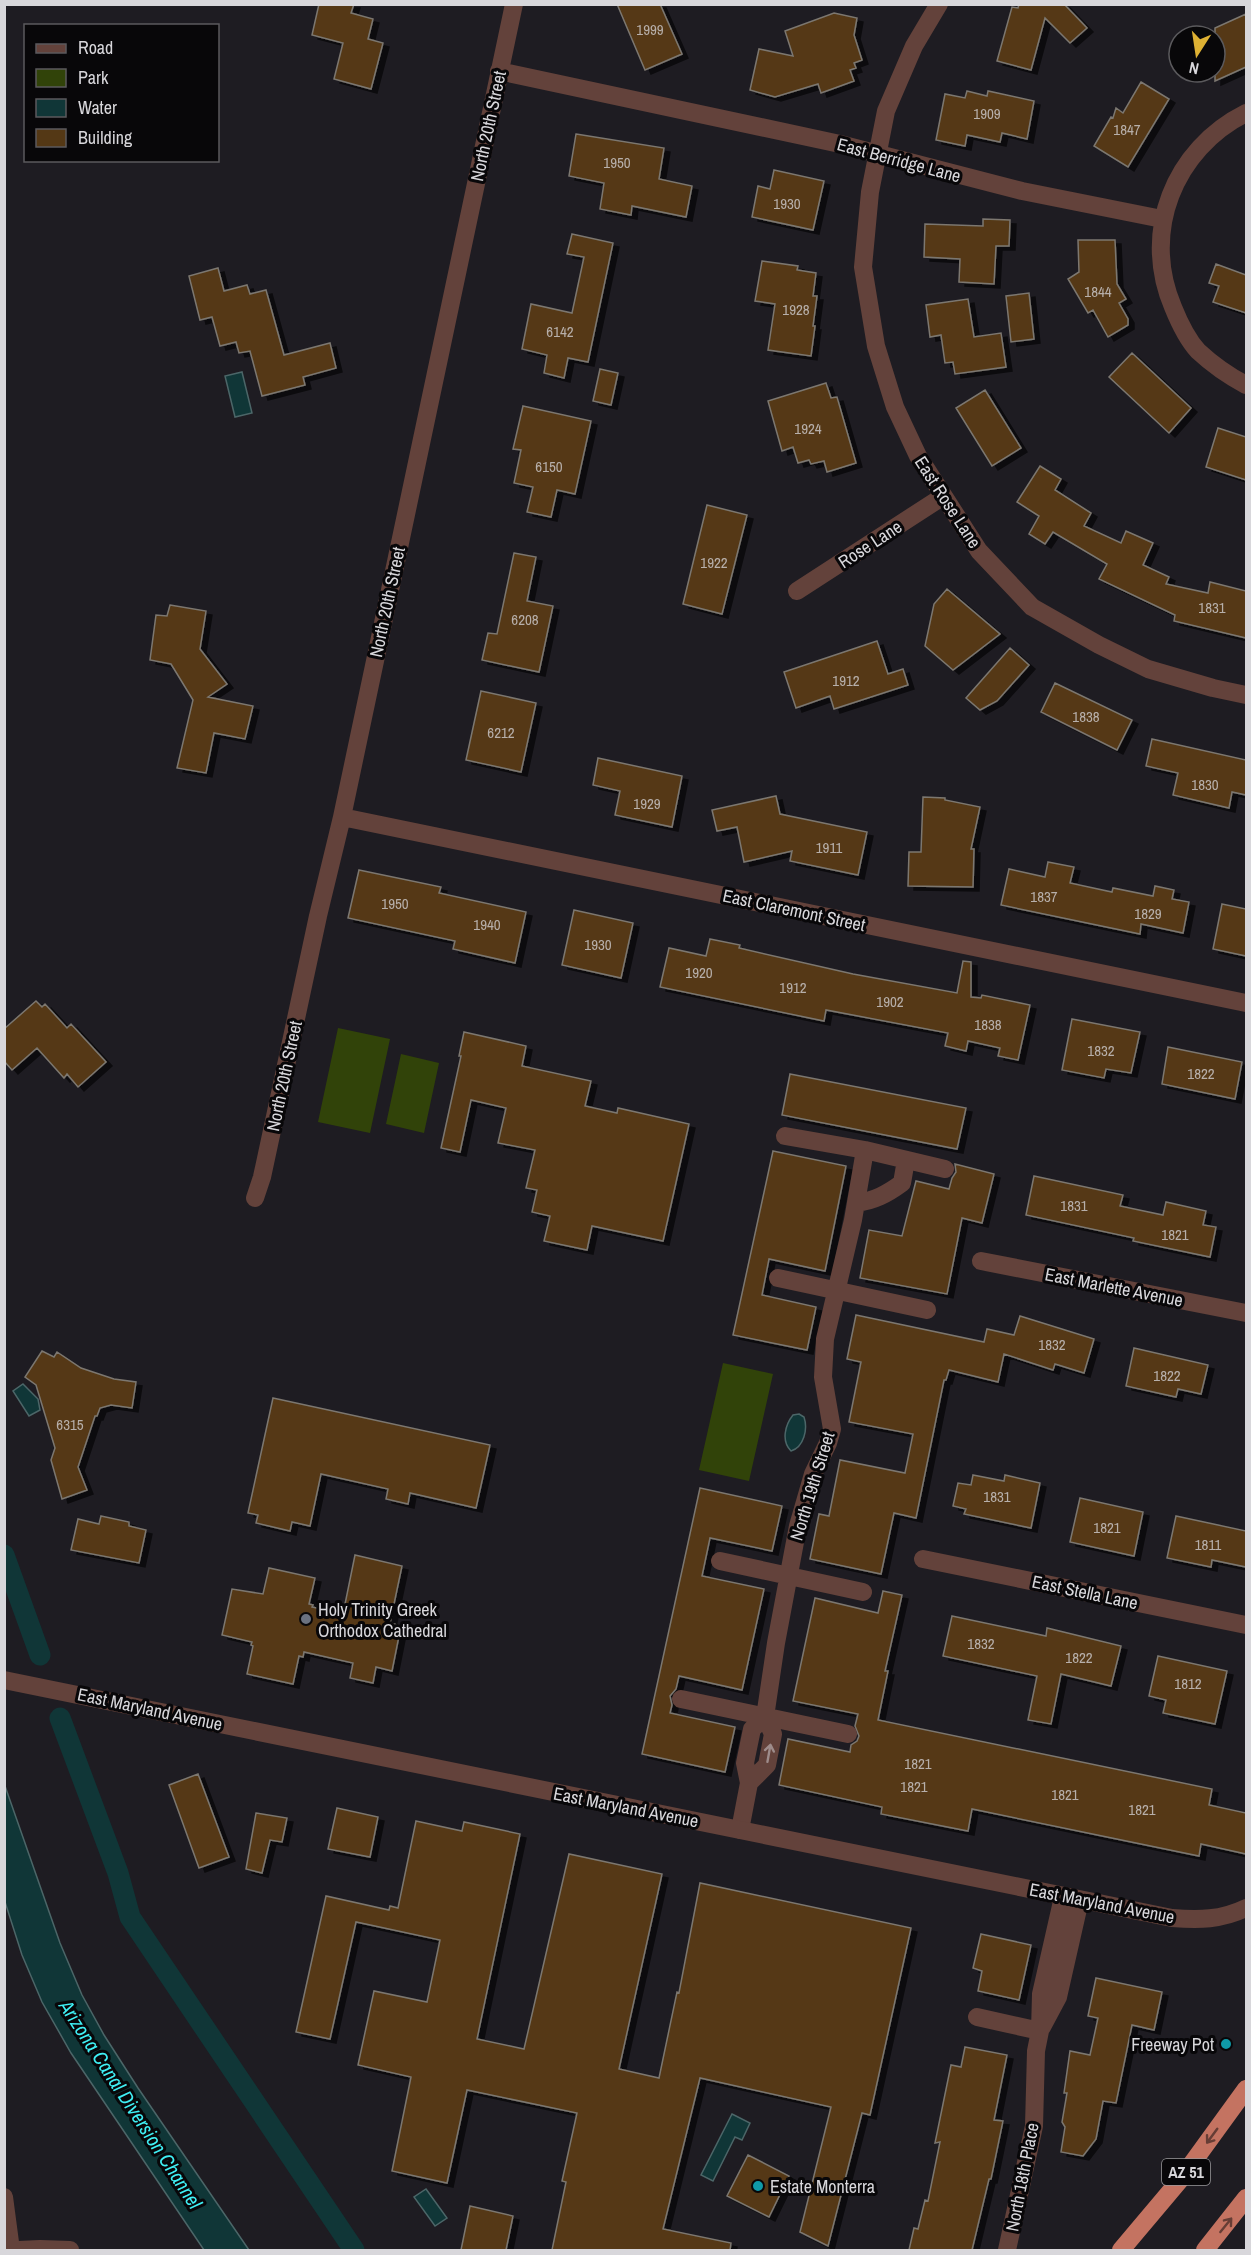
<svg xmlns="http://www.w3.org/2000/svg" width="1251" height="2255" viewBox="0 0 1251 2255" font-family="'Archivo Narrow',sans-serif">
  <defs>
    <filter id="shadow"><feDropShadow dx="6" dy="4" stdDeviation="0" flood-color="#0009"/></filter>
  </defs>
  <rect width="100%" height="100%" fill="#1e1c22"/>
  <path fill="#314309" d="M338,1028L390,1039L370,1133L318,1122Z
    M401,1054L439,1063L424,1133L386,1124Z
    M723,1363L773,1374L749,1481L699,1470Z"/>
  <path fill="#103637" stroke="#4c6668" stroke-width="1.5" d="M242,372L252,413L235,417L225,376Z
    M23,1384L38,1399L40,1410L29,1416L13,1391Z
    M799,1414L804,1417C808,1429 804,1447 791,1451C781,1441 785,1425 793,1415Z
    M5,1786L60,1943L82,1995L104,2035L138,2088L249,2250H204L71,2053L42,2002L22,1955L5,1902Z
    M732,2114L750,2123L742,2140L735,2137L713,2181L701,2175Z
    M426,2189L447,2218L435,2226L414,2197Z"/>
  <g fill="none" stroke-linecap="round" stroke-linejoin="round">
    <path stroke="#103637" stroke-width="21" d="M4,1555L40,1655
      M60,1718L118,1873L130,1917L354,2250"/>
  </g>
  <path fill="#543815" stroke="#7c7770" stroke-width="1.5" filter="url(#shadow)" d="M319,4H354L351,13L373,19L368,39L383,43L371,89L334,79L343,43L312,35Z
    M617,4H660L682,54L645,70Z
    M1019,4H1064L1087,28L1070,43L1045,18L1031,70L997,61L1012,7L1018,8Z
    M834,13L857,18L854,35L862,60L854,63L856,68L850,70L854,81L821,93L818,84L775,97L750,90L759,49L793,56L785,31Z
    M1246,14V67L1215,81V28Z
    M1141,82L1169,99L1128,167L1094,146L1111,117L1113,118L1116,108L1123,113Z
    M967,91L987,96L988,91L1034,101L1027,139L1002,133L1000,142L967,135L965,146L936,140L945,94L965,98Z
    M576,134L664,148L659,179L692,186L686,217L632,206L631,215L600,209L604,183L569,176Z
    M774,170L824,181L813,230L752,217L758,186L770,189Z
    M983,219L1010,220L1009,246H996L994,284L959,282L960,259L924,257L925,224L983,226Z
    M572,234L613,243L588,362L568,358L564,378L544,373L547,355L522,349L531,304L572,313L584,257L567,254Z
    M1078,240H1115L1117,284L1126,299L1119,303L1128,319V325L1108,337L1093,310L1088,313L1068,279L1079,272Z
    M762,261L798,266L797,270L816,273L813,296H817L813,326H815L811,356L768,350L775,304L755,301Z
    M1216,264L1246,275V313L1213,302L1219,286L1209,283Z
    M218,268L224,291L247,285L250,294L266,290L284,355L330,343L336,368L303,377L305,385L262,396L250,351L239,353L236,342L220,346L212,317L200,320L189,276Z
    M1029,293L1034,339L1011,342L1006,296Z
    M968,299L974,337L1001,333L1006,367L955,374L953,362L945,363L941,335L930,337L926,305Z
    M1132,353L1191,408L1169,433L1109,377Z
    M600,369L618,373L611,405L593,401Z
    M826,383L831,398L837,397L856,463L827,472L824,461L811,464L809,460L798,463L793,447L782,451L768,401Z
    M985,390L1021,448L992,466L956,408Z
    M523,406L591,421L575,494L557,490L551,517L527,512L533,487L514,483L521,450L513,449Z
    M1218,428L1246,437V480L1206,467Z
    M1040,466L1061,479L1055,490L1091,513L1084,526L1121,543L1126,531L1153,543L1143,565L1169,577L1166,584L1208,593L1210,582L1246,591V638L1174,621L1175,615L1099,579L1107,564L1053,532L1045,544L1029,534L1039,516L1017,502Z
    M707,505L747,515L722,614L683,604Z
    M514,553L536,557L527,601L553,606L539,672L482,660L488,633L497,634Z
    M947,589L1000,634L953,670L925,646L934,604Z
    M170,605L206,611L200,649L227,684L208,697L253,706L245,739L214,733L206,773L177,768L193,700L171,664L150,660L156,615L167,616Z
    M877,641L888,674L903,669L908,685L834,709L830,696L796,708L784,672Z
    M1010,648L1029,665L997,701L980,710L966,698Z
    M1055,683L1132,720L1117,750L1041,712Z
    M481,691L536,703L521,772L466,760Z
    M1152,739L1246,760V795L1232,792L1229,808L1173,795L1178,773L1146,766Z
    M598,758L682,776L672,827L615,815L620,791L593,785Z
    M776,796L780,814L867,832L858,875L790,861L792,851L744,862L737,827L717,831L712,810Z
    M923,797L945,798V800L980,807L971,849H974L973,887L908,886L909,852H921Z
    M1048,862L1074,867L1070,883L1112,892L1113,888L1153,896L1155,886L1174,890L1172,899L1189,902L1183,933L1141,924L1140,934L1001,905L1009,869L1045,877Z
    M359,870L441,887L439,893L526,912L515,963L453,949L455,941L348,918Z
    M1222,904L1246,909V956L1213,949Z
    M574,910L633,923L621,978L562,965Z
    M710,939L740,945L739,948L853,974L957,993L963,961L971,962V997L981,998L982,995L1030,1005L1018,1060L998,1056L1000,1048L968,1041L966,1051L945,1046L948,1033L826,1010L824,1021L660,987L669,948L706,956Z
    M36,1001L42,1007L45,1004L67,1028L71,1024L106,1062L78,1087L67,1074L64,1078L37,1048L12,1070L4,1061V1029Z
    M1072,1019L1140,1032L1131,1073L1106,1069L1104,1078L1062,1070Z
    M464,1032L526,1046L522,1066L591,1081L585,1106L617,1113L618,1108L689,1124L663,1241L592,1226L587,1250L544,1241L550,1216L532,1212L537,1190L526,1188L535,1150L498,1143L506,1108L471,1100L460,1152L441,1148L461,1056H459Z
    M1168,1047L1242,1062L1235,1099L1162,1084Z
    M790,1074L966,1108L957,1149L782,1115Z
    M773,1151L846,1166L825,1271L769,1259L762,1295L816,1307L807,1350L733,1335Z
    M955,1164L994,1174L982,1223L962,1218L947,1294L860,1278L869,1230L902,1236L916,1181L949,1189L952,1178L956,1172Z
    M1034,1176L1123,1195L1120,1206L1163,1215L1166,1202L1206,1211L1203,1225L1216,1227L1210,1257L1133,1241L1134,1238L1026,1215Z
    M856,1315L984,1342L987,1329L1014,1335L1020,1316L1094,1339L1084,1373L1055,1364L1053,1370L1004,1354L998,1382L949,1370L946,1380H944L916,1518L894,1513L881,1574L810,1559L819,1514L829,1516L840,1460L905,1473L913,1434L849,1422L861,1362L847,1359Z
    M1134,1348L1208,1365L1201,1394L1178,1389L1176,1397L1126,1386Z
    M42,1351L54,1357L57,1352L81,1368L114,1379L136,1382L132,1408L111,1405L100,1408L97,1416H95L78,1467L87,1490L62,1499L51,1460L55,1448L36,1385L25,1377Z
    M273,1398L490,1445L476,1508L410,1493L408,1504L386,1499L388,1489L321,1474L310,1526L292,1522L290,1531L256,1523L258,1515L248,1513Z
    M973,1475L1004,1481L1005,1475L1040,1483L1031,1528L964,1514L966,1509L953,1506L958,1483L971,1485Z
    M700,1488L782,1506L772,1551L710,1538L702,1576L764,1589L742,1690L679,1676L676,1689L670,1696L672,1705L670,1713L735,1727L725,1772L642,1754Z
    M1080,1498L1143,1512L1134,1556L1070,1542Z
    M101,1516L129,1522V1526L146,1530L139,1563L71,1550L78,1519L99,1524Z
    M1176,1516L1246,1531V1567L1212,1560L1211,1567L1167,1558Z
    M355,1555L402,1566L390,1623L401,1626L392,1671L376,1667L373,1683L350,1678L353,1663L304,1652L303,1657L299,1656L293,1684L247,1674L253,1646L251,1645L252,1642L222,1635L232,1589L263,1594L269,1568L315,1578L309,1604L313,1605L312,1607L343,1614Z
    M883,1591L902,1595L885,1671H888L878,1720L1212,1789L1209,1805L1246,1813V1854L1201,1844L1199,1856L972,1809L968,1831L881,1814L882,1807L779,1785L788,1739L850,1752L851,1745L857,1741L859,1736L855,1726L858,1714L793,1701L815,1598L878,1613Z
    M952,1616L1046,1636L1047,1628L1121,1646L1111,1686L1061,1674L1051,1724L1028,1720L1037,1676L943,1656Z
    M1158,1656L1227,1671L1215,1724L1163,1713L1166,1700L1149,1696Z
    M198,1774L229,1857L199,1868L169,1785Z
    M337,1808L378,1817L370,1857L328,1849Z
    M256,1813L287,1818L282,1842L270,1840L262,1873L246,1869Z
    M416,1821L462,1831L464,1822L520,1834L477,2039L524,2049L569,1854L662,1874L619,2069L659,2078L677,1992L679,1993L700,1883L911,1928L870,2115L862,2113L828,2246L800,2232L831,2107L700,2078L663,2229L731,2243L730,2250H552L566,2182L562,2181L577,2113L467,2090L447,2183L392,2171L411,2077L358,2065L374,1991L427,2002L440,1940L356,1922L330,2039L296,2032L326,1896L389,1910L390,1906L398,1908Z
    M981,1934L1031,1945L1019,2000L978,1991L982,1971L973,1968Z
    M1096,1978L1162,1992L1154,2030L1132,2025L1116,2103L1103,2101L1096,2139L1083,2156L1061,2152L1065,2127L1062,2122L1067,2093H1064L1070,2051L1090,2055L1098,2018L1088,2016Z
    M965,2047L1007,2055L994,2120L1003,2121L991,2179H989L972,2250H909L914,2228L918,2229L925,2200L928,2201L940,2142L935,2143L951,2065L961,2067Z
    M748,2155L789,2176L769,2217L727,2196Z
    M470,2206L513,2216L506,2250H461Z"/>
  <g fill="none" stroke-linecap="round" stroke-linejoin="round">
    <path stroke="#63423b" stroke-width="18" d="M939,4L914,46L886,111L870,192L863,267L876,346L895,407L918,456L979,551L1032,607L1099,645L1148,669L1213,688L1246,695
      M499,71L840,144L1022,191L1162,219
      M1246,113C1174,149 1141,232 1173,307C1179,322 1187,339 1198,351C1213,365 1229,376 1246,385
      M797,591L942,497
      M342,817L1246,1003
      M785,1136L865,1150L945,1169
      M255,1198L262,1177L318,916L342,817L514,4
      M856,1203C874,1201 887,1194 902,1183L906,1160
      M981,1261L1246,1313
      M778,1278L927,1310
      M923,1559L1246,1625
      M720,1561L863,1592
      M681,1699L848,1734
      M749,1783L767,1765L773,1734L765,1717L776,1643L798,1526L813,1474L828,1443L832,1429L823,1377L825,1339L853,1220L865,1150
      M740,1830L749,1783L745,1763L752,1729L765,1717
      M977,2017L1040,2031
      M1042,2027L1058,1997L1080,1900
      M4,2197L11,2250
      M19,2250L40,2249L70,2250
      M1007,2250L1034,2126L1036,2051L1040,2031L1041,1994L1063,1897"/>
    <path stroke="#63423b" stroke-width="18" d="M4,1680L1172,1918C1199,1920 1221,1920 1246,1908"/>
    <path stroke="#c47361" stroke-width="18" d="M1121,2250L1180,2180L1246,2089
      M1205,2250L1246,2198"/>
  </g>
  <defs><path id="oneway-shaft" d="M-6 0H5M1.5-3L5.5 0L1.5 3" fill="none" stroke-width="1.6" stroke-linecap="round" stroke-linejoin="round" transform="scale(1.5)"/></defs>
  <use stroke="#9e8c8b" href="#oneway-shaft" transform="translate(769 1753) rotate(-80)"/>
  <g stroke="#663d35">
    <use href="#oneway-shaft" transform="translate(1212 2136) rotate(126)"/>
    <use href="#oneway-shaft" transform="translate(1226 2225) rotate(-51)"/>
  </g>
  <circle fill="#6b7280" stroke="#080709" stroke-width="2" cx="306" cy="1619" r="6"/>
  <g fill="#0f9aa8" stroke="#080709" stroke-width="2">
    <circle cx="1226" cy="2044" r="6"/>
    <circle cx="758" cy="2186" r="6"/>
  </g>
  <g text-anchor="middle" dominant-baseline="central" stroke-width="6" stroke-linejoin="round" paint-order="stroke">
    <g font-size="15" fill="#b7afaa">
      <text x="650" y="29">1999</text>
      <text x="987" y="113">1909</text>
      <text x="1127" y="129">1847</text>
      <text x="617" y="162">1950</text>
      <text x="787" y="203">1930</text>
      <text x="1098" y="291">1844</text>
      <text x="796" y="309">1928</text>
      <text x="560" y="331">6142</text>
      <text x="808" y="428">1924</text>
      <text x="549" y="466">6150</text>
      <text x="714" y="562">1922</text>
      <text x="1212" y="607">1831</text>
      <text x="525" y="619">6208</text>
      <text x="846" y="680">1912</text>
      <text x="1086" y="716">1838</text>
      <text x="501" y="732">6212</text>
      <text x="1205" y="784">1830</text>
      <text x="647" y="803">1929</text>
      <text x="829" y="847">1911</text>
      <text x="1044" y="896">1837</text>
      <text x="395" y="903">1950</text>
      <text x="1148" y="913">1829</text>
      <text x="487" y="924">1940</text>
      <text x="598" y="944">1930</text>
      <text x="699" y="972">1920</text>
      <text x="793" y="987">1912</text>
      <text x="890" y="1001">1902</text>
      <text x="988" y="1024">1838</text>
      <text x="1101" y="1050">1832</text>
      <text x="1201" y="1073">1822</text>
      <text x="1074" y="1205">1831</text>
      <text x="1175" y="1234">1821</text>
      <text x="1052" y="1344">1832</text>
      <text x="1167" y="1375">1822</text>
      <text x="70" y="1424">6315</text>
      <text x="997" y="1496">1831</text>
      <text x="1107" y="1527">1821</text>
      <text x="1208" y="1544">1811</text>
      <text x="981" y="1643">1832</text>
      <text x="1079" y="1657">1822</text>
      <text x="1188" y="1683">1812</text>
      <text x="918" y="1763">1821</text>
      <text x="914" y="1786">1821</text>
      <text x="1065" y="1794">1821</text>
      <text x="1142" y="1809">1821</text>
    </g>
    <rect fill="#080709" stroke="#9a999c" stroke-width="1.5" x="1162" y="2159" width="48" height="26" rx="4.5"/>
    <g font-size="16" font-weight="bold" fill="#d8d7db">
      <text x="1186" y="2172">AZ 51</text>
    </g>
    <g font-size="18" fill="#d8d7db" stroke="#080709">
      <text transform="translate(488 126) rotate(-78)">North 20th Street</text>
      <text transform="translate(899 160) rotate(15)">East Berridge Lane</text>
      <text transform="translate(948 502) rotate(57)">East Rose Lane</text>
      <text transform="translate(870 544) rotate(-33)">Rose Lane</text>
      <text transform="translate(387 602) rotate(-78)">North 20th Street</text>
      <text transform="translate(794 910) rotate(12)">East Claremont Street</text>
      <text transform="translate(284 1076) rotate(-78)">North 20th Street</text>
      <text transform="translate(1114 1287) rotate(11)">East Marlette Avenue</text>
      <text transform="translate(812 1486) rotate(-73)">North 19th Street</text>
      <text transform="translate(1085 1592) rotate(12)">East Stella Lane</text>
      <text transform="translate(150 1709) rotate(12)">East Maryland Avenue</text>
      <text transform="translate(626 1807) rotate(11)">East Maryland Avenue</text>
      <text transform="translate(1102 1903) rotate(11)">East Maryland Avenue</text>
      <text transform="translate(1022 2177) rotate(-79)">North 18th Place</text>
    </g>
    <g font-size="18" fill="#d8d7db" stroke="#080709" text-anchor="start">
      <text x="318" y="1609">Holy Trinity Greek<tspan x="318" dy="21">Orthodox Cathedral</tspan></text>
      <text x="1214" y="2044" text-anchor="end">Freeway Pot</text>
      <text x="770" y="2186">Estate Monterra</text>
    </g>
    <g font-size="20" font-style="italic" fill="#3feff4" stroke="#080709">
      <text transform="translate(131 2104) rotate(57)">Arizona Canal Diversion Channel</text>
    </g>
  </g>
  <rect width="1251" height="2255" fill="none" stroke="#d8d7db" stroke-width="12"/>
  <rect x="24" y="24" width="195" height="138" fill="#080709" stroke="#5b5a5d" stroke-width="1.5"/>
  <rect x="36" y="44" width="30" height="9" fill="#63423b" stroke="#5b5a5d" stroke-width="1.5"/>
  <text x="78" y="54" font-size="18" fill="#d8d7db">Road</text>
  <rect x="36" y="69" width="30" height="18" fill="#314309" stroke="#5b5a5d" stroke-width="1.5"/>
  <text x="78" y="84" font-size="18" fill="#d8d7db">Park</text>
  <rect x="36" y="99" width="30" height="18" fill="#103637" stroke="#5b5a5d" stroke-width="1.5"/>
  <text x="78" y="114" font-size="18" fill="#d8d7db">Water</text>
  <rect x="36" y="129" width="30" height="18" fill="#543815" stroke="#5b5a5d" stroke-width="1.5"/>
  <text x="78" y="144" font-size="18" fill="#d8d7db">Building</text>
  <g transform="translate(1197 54) rotate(192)"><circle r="28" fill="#080709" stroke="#5b5a5d" stroke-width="1.5"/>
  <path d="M0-4.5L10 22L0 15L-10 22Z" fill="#deb133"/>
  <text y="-9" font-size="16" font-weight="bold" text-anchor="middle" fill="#d8d7db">N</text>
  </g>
</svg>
